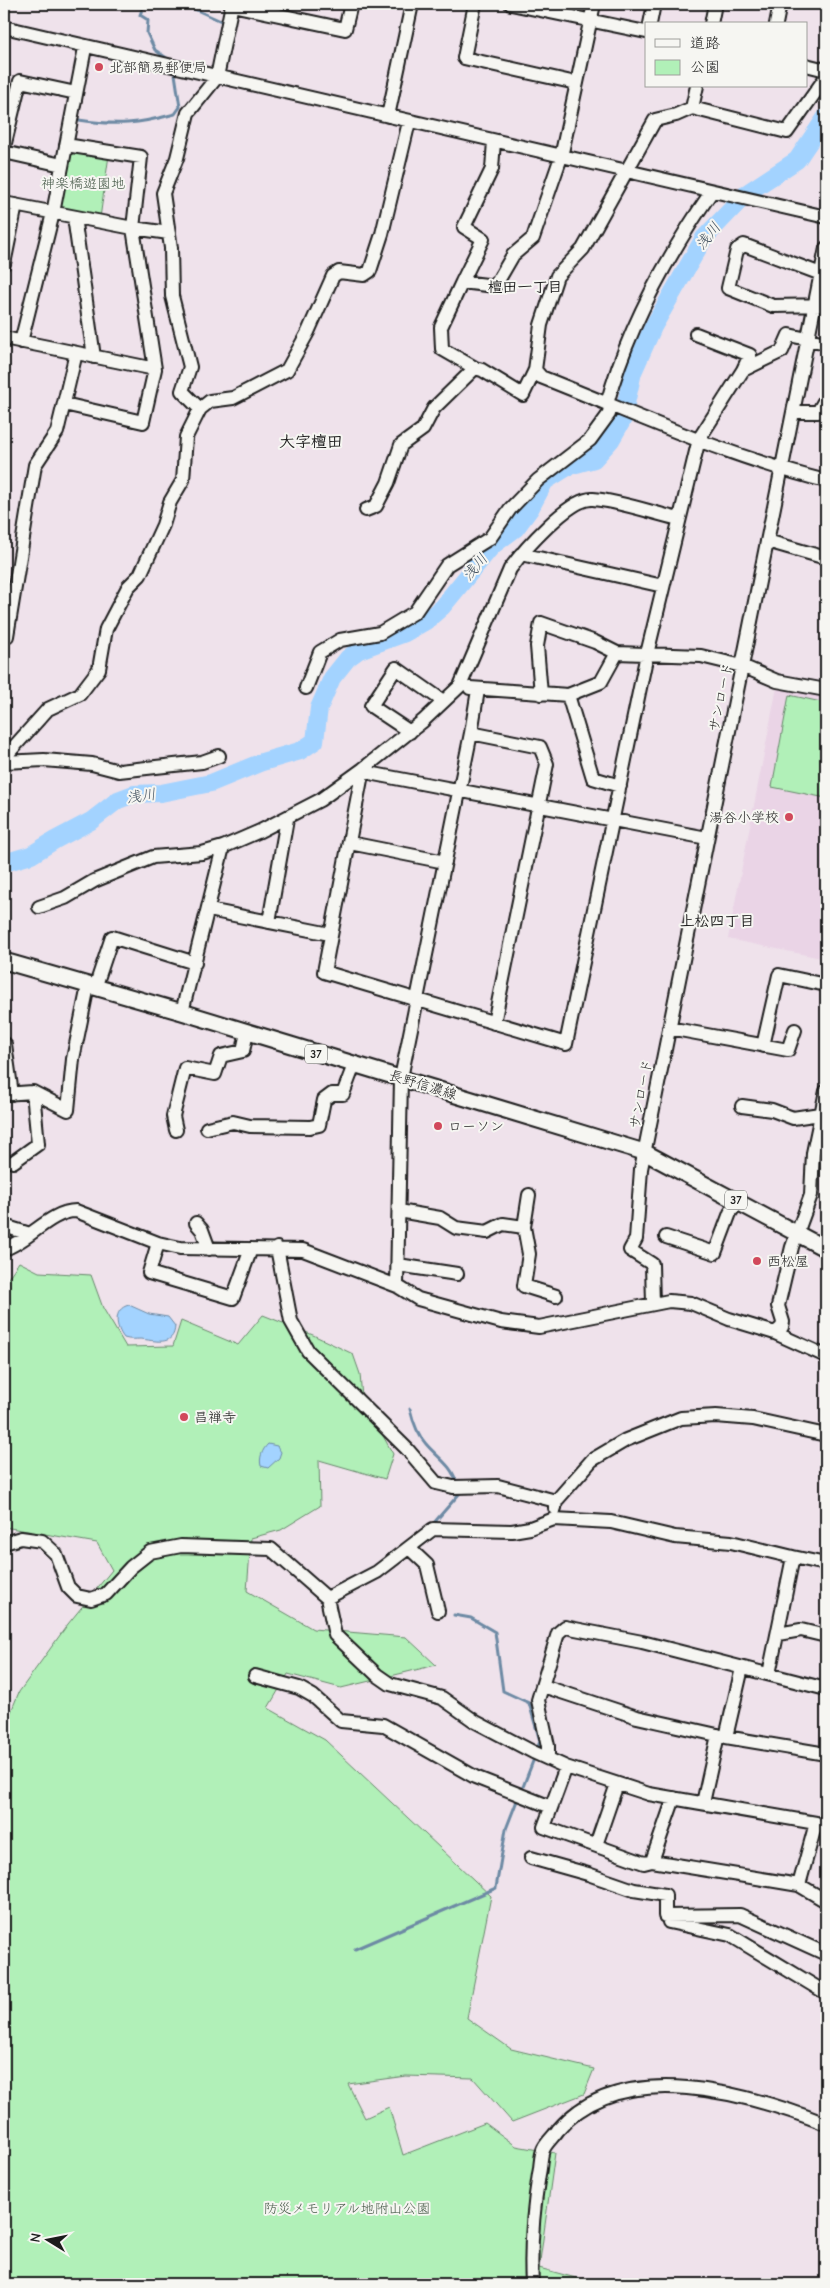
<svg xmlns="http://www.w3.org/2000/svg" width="830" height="2288" viewBox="0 0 830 2288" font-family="'Comic Neue','Klee One',sans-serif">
  <rect width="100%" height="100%" fill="#efe2eb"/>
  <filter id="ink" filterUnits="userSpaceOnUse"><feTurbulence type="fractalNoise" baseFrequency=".02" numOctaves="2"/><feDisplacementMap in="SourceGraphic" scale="10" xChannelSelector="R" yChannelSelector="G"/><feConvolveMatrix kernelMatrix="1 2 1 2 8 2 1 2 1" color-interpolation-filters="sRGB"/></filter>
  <g filter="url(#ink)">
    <path fill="#ead4e6" d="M777,687L826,696V959L728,939Z"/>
    <path fill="#b1f0b8" stroke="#66866a" d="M67,148L109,155L100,218L55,211Z
      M789,695L826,703V798L772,787Z
      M19,1262L39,1272L91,1275L103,1308L126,1347L173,1346L181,1321L238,1345L263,1315L313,1335L353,1354L360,1374L362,1398L393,1454L385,1479L319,1460L320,1506L281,1530L251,1538L247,1591L313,1629L406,1637L436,1665L341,1688L288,1674L268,1708L325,1740L491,1896L467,2018L511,2049L594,2069L584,2094L512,2122L473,2078L406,2076L348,2084L365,2118L389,2107L403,2155L485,2123L516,2146L555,2153L539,2268L598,2284H4V1729L19,1692L68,1624L112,1570L97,1543L4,1527V1284Z"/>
    <path fill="#a3d3ff" stroke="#6d8aa4" d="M129,1305L149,1314L168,1317L175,1326C174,1348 154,1340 140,1339C135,1339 130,1340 124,1338C116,1328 112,1309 129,1305Z
      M268,1444L277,1446L281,1452L279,1458L268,1468L261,1466C259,1458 262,1450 268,1444Z"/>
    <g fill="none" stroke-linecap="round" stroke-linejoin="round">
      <path stroke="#6d8aa4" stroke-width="3" d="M144,4L140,15L148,20L147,33L155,50L171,61
        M183,4L221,21
        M79,120C118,126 138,124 175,114L180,107L175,74
        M410,1409C413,1422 417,1434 426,1444C438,1458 452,1465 457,1484
        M432,1525L460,1493L459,1490
        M454,1615L471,1618L495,1632L503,1691L529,1703L540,1741L537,1750
        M521,1792L535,1756
        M355,1949L496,1888L506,1829L518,1798"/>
      <path stroke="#a3d3ff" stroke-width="18" d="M4,863L31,855L55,840L91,821L118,800L134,794L161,793L211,783L262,762L300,751L315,741L319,708L332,678L348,658L359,650L405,633L426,621L442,607L492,546L516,528L530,509L545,481L569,466L594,459L611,440L622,421L633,372L653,327L704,238L747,193L797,160L826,117"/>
      <defs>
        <path id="minor" d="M475,4L464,58L576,83
          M511,4L646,32
          M232,5L345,29L351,4
          M650,24L654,4
          M711,24L715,4
          M776,24L780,4
          M4,27L826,217
          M806,65L826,70
          M692,108L697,86
          M388,116L412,4
          M66,145L141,157L133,228L169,233
          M4,147L20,81L76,93
          M4,152L62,165
          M4,203L133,228L155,369L4,338
          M74,217L94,357
          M4,264L16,205
          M821,274L744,245L737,250L728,288L773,306L826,305
          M462,282L483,239L464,227L492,169L494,141
          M696,334L750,355L743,370
          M21,342L53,213L85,48
          M475,368L442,349L441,327L462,282L495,286L513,255L533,238L561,157L594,4
          M535,370L541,377C635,414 728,457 826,481
          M64,404L143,422L155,369
          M607,404C627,328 668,255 712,191
          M200,409L182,391L190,367L172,296L171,248L163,193L177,158L188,113L217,77L232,4
          M794,412H818L826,398
          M366,510L376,506L388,483L401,445L423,429L434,408L475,368L482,370L523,395L535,370L541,325L557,276L583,249L655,120L676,115L692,108L787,132L826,77
          M767,541L826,558
          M521,554L663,586
          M4,636H7L35,465L57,432L76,353
          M306,688L320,652L340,640L380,633L415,612L447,565L490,538L510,509L538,480L590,440L609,414L610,405
          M470,688L568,695L601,682L617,653L701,656L742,666L777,681L826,690
          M541,694L537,646L541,623L595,642L617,653
          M568,695L593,778L620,786
          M410,732L371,706L396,668L443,701
          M471,733L540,747L547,764L494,1023
          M4,758L48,709L80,694L99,669L106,629L128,587L140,575L163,525L170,502L183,480L186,437L200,409L210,401L233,398L287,370L308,332L333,276L339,272L364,275L370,271L382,234L409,122
          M4,762L44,760L92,764L119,771L202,762L219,756
          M363,769L324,972L566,1044L647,654L699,439L743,370L782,351L789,335L826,343
          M363,769L374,774L707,838
          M350,843L445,862
          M39,907L65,898L94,881L153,857L202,853L223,847L260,831L320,800L363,769L423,721L460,686L510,569C523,551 570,497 593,499C619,501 653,513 679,519
          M209,910L330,934
          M269,922L287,819
          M95,988L112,937L195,963
          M182,1012L223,847
          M669,1028L788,1050L795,1030
          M5,1044L12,1094
          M763,1046L779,975L826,985
          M4,1094L33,1092L68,1110L73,1059L88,986
          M742,1106L772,1110L793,1118L820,1114L826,1116
          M207,1128L233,1122L250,1126L310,1127L319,1125L324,1100L332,1094H343L354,1065
          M176,1130L173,1116L185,1068L215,1074L221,1056L243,1051L247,1032
          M13,1162L38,1144L33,1092
          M529,1195L524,1227L529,1254L524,1286L556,1296
          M399,1211L440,1218L456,1228L487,1232L503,1224L524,1227
          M196,1223L202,1230L209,1249
          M4,1226L30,1234
          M666,1237L715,1253L730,1213L738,1201
          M158,1243L149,1273L233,1298L251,1249
          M277,1248L291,1321L308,1351L407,1449L436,1483L453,1487L498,1486L556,1501
          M4,1249C29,1241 50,1211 76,1211L158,1243L180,1248L303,1250L397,1286L418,1299L501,1322L539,1327L669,1301L691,1303L729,1319L775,1333L826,1356
          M398,1265L457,1274
          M397,1286L401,1078L471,733L478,690
          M653,1304L652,1264L630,1250L636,1239L641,1169L826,248
          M775,1333L782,1327L783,1322L778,1306L785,1276L792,1247L811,1195L813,1153L826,1091
          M555,1508L556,1501L592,1460L626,1440L681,1418L716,1416L753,1419L826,1435
          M4,1543L21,1538L42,1541L56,1554L68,1587L77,1596L91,1599L106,1594L131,1567L150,1552L181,1546L271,1549L327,1598L335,1635L377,1675L390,1684L442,1698L476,1722L533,1752L566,1767L649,1794L816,1823L826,1827
          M409,1548L427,1565L438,1611
          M793,1557L826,1564
          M327,1598L377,1572L433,1529L512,1531L530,1528L554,1519L611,1522L675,1537L731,1542L793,1557L769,1674
          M778,1634L801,1630L826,1636
          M255,1676L299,1688L313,1696L341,1721L383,1725L475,1777L551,1807
          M543,1686L637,1717L726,1737L826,1754
          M726,1737L742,1668
          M548,1758V1746L538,1700L558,1633L565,1627L642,1642L826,1689
          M566,1767L544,1827L644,1863L652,1861L799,1885
          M703,1803L718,1735
          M816,1823L799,1885L826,1901
          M596,1845L617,1784
          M531,1858L588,1874L634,1890L665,1895V1916L740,1915L826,1954
          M652,1861L674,1798
          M669,1922L730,1935L826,1993
          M532,2284C530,2247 533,2211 539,2174C541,2167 540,2155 544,2148C547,2142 554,2136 558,2130C621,2056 750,2094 826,2124"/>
        <path id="major" d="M4,961L182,1012L644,1152L826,1249"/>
      </defs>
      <use href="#minor" stroke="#1c1c1c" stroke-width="16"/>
      <use href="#major" stroke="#1c1c1c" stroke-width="19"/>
      <use href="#minor" stroke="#f6f6f2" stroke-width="12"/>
      <use href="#major" stroke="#f6f6f2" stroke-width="15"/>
    </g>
  </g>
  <g fill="#d1495b" stroke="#f6f6f2" stroke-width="2">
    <circle cx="99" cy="67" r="5"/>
    <circle cx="789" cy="817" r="5"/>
    <circle cx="438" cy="1126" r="5"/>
    <circle cx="757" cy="1261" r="5"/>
    <circle cx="184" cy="1417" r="5"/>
  </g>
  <g text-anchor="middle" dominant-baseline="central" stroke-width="4" stroke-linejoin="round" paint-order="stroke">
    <g fill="#f6f6f2" stroke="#5d5d5c" stroke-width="1">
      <rect x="305" y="1044.5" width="22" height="19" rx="4"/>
      <rect x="725" y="1190.5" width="22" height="19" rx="4"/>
    </g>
    <g font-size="12" font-weight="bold" fill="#1c1c1c">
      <text x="316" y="1054">37</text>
      <text x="736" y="1200">37</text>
    </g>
    <g font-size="14" fill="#1c1c1c" stroke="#f6f6f2" text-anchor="start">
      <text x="109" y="67">北部簡易郵便局</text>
      <text x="779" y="817" text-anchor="end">湯谷小学校</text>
      <text x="448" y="1126">ローソン</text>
      <text x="767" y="1261">西松屋</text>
      <text x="194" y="1417">昌禅寺</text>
    </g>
    <g font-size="14" fill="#495c4b" stroke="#f6f6f2">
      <text x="83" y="183">神楽橋遊園地</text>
      <text x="347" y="2208">防災メモリアル地附山公園</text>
    </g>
    <g font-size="14" fill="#1c1c1c" stroke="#f6f6f2">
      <text transform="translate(721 697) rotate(-78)">サンロード</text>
      <text transform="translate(423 1085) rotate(17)">長野信濃線</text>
      <text transform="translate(641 1094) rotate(-79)">サンロード</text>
    </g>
    <g font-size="15" font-style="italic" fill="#445360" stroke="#f6f6f2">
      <text transform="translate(708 236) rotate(-52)">浅川</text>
      <text transform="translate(475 567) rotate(-50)">浅川</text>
      <text transform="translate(141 796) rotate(-9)">浅川</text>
    </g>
    <g font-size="15" font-weight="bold" fill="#1c1c1c" stroke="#f6f6f2">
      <text x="525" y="287">檀田一丁目</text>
      <text x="717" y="921">上松四丁目</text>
    </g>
    <g font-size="16" font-weight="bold" fill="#1c1c1c" stroke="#f6f6f2">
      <text x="311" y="442">大字檀田</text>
    </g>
  </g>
  <rect width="830" height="2288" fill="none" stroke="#f6f6f2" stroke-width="20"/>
  <rect x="10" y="10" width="810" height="2268" fill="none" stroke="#1c1c1c" stroke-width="2" filter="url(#ink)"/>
  <rect x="645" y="22" width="162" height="65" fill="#f6f6f2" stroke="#9f9f9c"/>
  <rect x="655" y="39" width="25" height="8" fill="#f6f6f2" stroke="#9f9f9c"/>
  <text x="690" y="48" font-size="15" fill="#1c1c1c">道路</text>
  <rect x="655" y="60" width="25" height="15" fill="#b1f0b8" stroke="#9f9f9c"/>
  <text x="690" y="72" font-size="15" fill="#1c1c1c">公園</text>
  <g transform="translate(48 2240) rotate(280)" stroke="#f6f6f2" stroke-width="4" paint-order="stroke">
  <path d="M0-4L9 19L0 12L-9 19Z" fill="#1c1c1c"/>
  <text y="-8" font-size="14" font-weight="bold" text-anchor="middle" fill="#1c1c1c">N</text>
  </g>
</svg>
